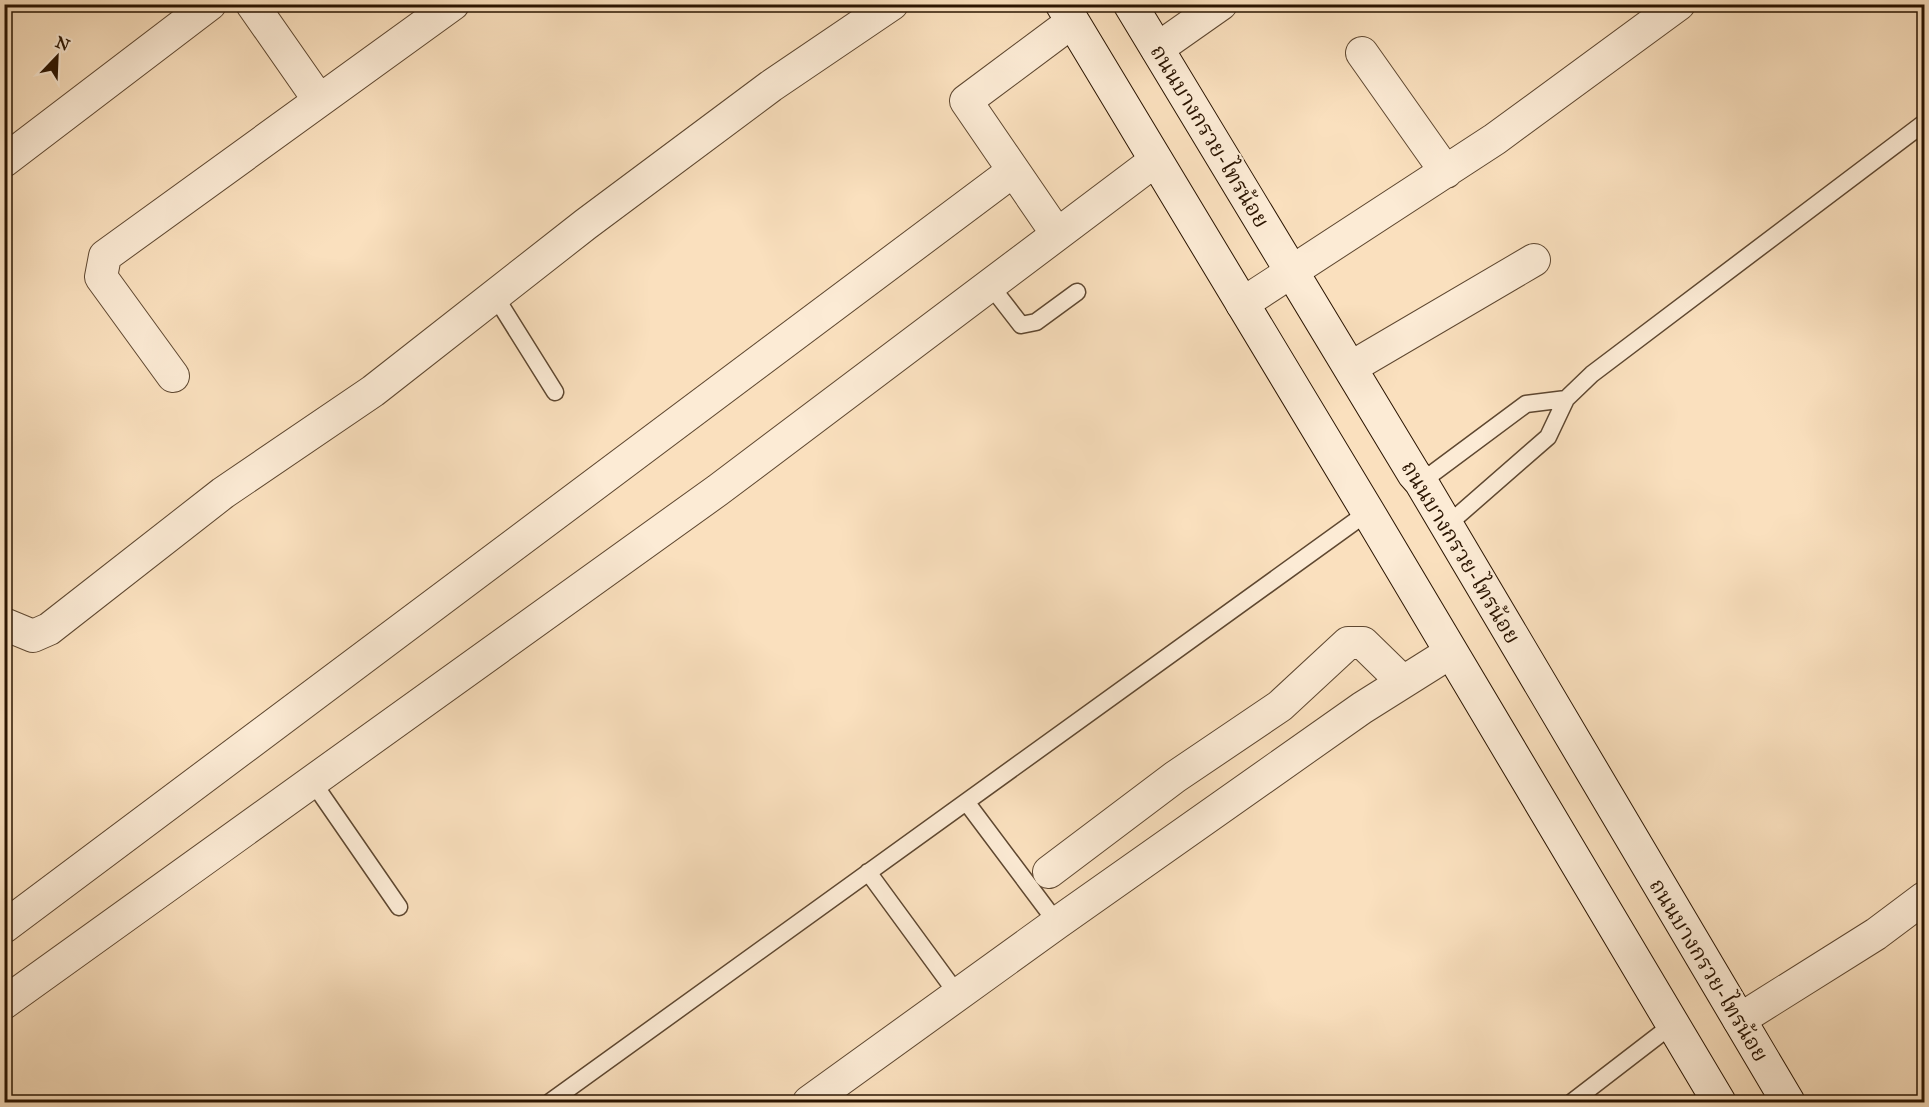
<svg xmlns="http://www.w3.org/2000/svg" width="1929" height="1107" viewBox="0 0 1929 1107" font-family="'IM FELL Great Primer','Noto Serif Thai',serif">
  <rect width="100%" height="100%" fill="#fae0be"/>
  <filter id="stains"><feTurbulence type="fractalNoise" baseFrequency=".00333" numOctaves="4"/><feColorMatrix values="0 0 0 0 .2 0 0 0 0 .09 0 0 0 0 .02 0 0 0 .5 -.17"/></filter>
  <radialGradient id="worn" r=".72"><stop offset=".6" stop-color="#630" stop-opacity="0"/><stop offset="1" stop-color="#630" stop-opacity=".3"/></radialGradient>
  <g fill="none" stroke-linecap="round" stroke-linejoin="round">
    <defs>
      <path id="service" d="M990,285L1021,325L1036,322L1077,292
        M495,296L555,392
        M1421,482L1526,404L1566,399
        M1446,526L1548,437L1566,399L1592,374L1924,123
        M312,781L399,907
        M967,803L1057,923
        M868,872L958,995
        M550,1102L1368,512
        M1572,1102L1672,1025"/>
      <path id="minor" d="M252,4L319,100
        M1157,49L1221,4
        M1362,53L1446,172
        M4,161L210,4
        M1057,234L966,101L1072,22
        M1242,304L1495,139L1679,4
        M1350,368L1534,260
        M173,376L101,277L105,256L453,4
        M4,624L33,636L49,629L223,493L373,391L586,224L771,86L892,4
        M1049,872L1175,777L1280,706L1348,643H1363L1403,682
        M4,927L1013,171
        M4,1003L718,490L1156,160
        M1739,1020L1876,934L1924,898
        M809,1102L1057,923L1362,708L1451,652"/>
      <path id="secondary" d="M1062,4L1368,512L1719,1102
        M1130,4L1414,474L1421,482L1788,1102"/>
    </defs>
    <use href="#service" stroke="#5e4730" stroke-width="19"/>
    <use href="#minor" stroke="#5e4730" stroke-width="34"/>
    <use href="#secondary" stroke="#2a1401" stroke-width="35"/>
    <use href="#service" stroke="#fcebd5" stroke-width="16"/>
    <use href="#minor" stroke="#fcebd5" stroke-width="32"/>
    <use href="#secondary" stroke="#fcebd5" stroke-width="33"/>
  </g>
  <g text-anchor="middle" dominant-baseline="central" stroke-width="4.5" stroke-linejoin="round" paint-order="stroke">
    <g font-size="22" fill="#2a1401" stroke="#fcebd5">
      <text transform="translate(1210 136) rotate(59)">ถนนบางกรวย-ไทรน้อย</text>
      <text transform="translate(1461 552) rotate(59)">ถนนบางกรวย-ไทรน้อย</text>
      <text transform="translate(1709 970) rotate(59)">ถนนบางกรวย-ไทรน้อย</text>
    </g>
  </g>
  <rect width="1929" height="1107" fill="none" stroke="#fae0be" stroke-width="24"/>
  <rect x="6" y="6" width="1917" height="1095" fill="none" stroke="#2a1401" stroke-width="3"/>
  <rect x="12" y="12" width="1905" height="1083" fill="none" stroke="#2a1401" stroke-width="1.5"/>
  <g transform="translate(57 57) rotate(23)" stroke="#fcebd5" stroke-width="4.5" paint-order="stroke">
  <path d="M0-4.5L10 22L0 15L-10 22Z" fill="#2a1401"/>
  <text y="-9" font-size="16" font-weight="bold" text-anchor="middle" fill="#2a1401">N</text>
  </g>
  <rect width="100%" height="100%" filter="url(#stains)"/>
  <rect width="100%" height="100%" fill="url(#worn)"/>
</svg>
